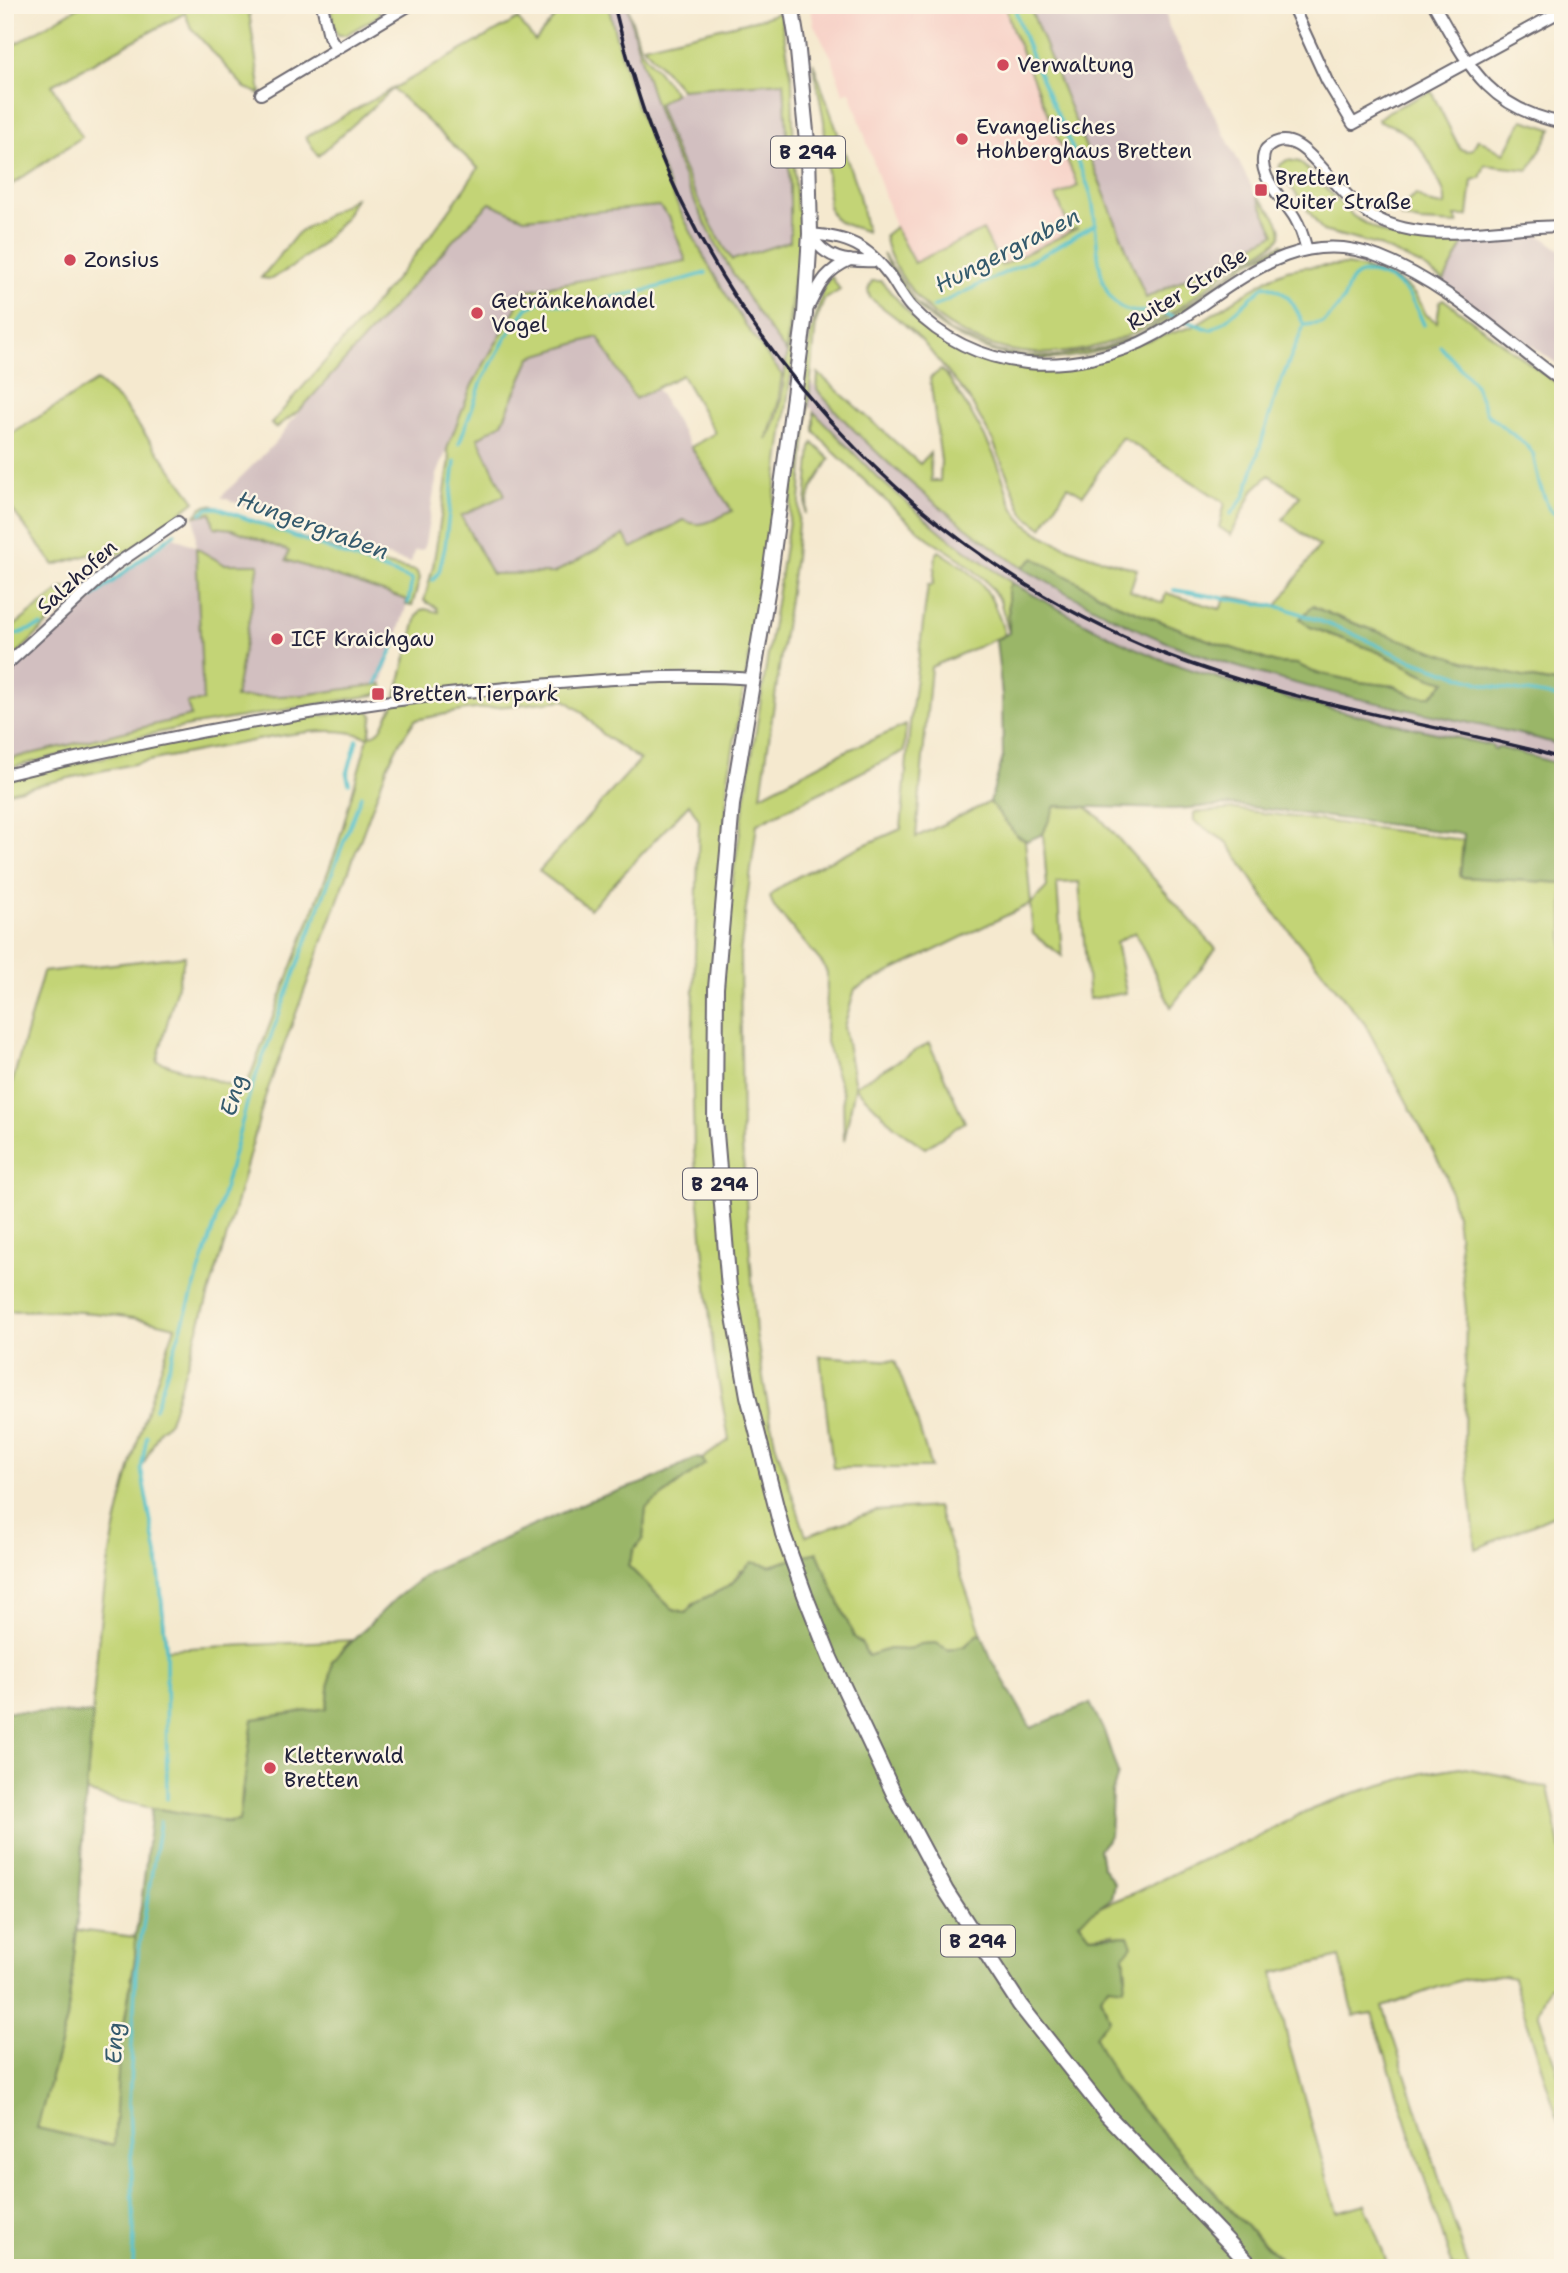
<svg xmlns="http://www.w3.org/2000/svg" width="1568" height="2273" viewBox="0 0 1568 2273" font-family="'Shantell Sans',sans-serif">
  <rect width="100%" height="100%" fill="#fcf5e5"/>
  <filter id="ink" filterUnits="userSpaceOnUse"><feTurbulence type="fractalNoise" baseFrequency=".0143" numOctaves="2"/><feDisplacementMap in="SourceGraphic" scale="14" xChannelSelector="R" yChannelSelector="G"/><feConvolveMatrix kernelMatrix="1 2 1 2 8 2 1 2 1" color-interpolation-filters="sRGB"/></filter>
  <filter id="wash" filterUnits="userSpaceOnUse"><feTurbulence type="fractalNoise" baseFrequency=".00686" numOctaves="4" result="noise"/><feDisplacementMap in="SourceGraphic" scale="28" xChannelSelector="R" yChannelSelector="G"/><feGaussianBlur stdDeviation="1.57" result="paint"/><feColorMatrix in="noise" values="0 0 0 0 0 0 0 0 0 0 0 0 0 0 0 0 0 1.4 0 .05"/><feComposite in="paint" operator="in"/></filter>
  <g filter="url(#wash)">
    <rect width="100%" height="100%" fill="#f5e9cf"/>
    <path fill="#f7d1c7" d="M810,5H1005L1012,29L1092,221L932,299L895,227L850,91L843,94L832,58L814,25Z"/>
    <path fill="#d2bfc0" d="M608,5H627L637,49L665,134L700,212L736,277L773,335L829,404L957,522L1022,568L1092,608L1168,643L1244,669L1335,692L1536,738L1563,746V765L1532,755L1498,747L1496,750L1493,749V746L1331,710L1238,686L1161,659L1084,623L1012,583L945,535L878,478L825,425L759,345L720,286L683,220L648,140L620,53Z
      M1029,5H1165L1168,25L1276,234L1146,298Z
      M784,82L790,188V241L732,260L694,191L667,132L658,104L683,88Z
      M490,203L524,218L660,206L669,217L686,261L523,291L516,308L472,385L437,475L424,549L414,551L411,563L356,547L221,497L275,443L301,409L457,236Z
      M1540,235L1563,252V368L1443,283L1465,241Z
      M598,336L635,398L657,389L691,447L732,511L701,526L692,525L684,520L631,548L624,535L554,573L492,574L461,515L504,495L478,438L502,423L531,357Z
      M211,513L214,527L232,529L290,551L286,561L408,600L382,684L303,695L235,698L259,565L224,564L196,548L203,702L191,716L5,760V666L58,620L81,608L174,537L196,547L195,516Z"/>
    <path fill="#c3d476" stroke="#727b58" stroke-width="2" fill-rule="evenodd" d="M82,5H248L261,94L245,88L191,28L185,13L52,85L82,137L5,189V82L8,80L5,74V50Z
      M330,5H378L380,15L345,35H338L335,30Z
      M565,5H608C640,140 697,266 782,375L778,404L767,440C782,414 783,385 787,356C790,328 793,302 794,274L786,352C708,251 656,130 627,5L641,50L675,93L658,104C676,158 702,211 732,260L790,241V188L784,82L681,89L643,46L763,18L780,12L792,79L794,164L797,210L810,211V234L764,573L728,778L717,977L789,521L810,336L824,286L831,276L840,290L824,300L816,322L795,557L761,795L844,752L906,725L904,751L757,824L740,954L742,1145L756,1333L765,1390L775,1443L806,1536L875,1511L937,1507L982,1635H978L965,1646L948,1650L936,1643L922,1644L907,1650L889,1649L868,1656L862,1644L854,1637L817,1553L769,1566L740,1571L731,1585L692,1604L686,1613L671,1608L628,1566L634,1550L643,1538L646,1508L705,1463L702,1459L729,1440L713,1351L694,1150L692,1054L699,820L689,804L590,909L539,871L640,760L602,734L582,712L565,700L466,710L415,720L397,747L388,765L265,1097L230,1226L169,1422L160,1430L141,1469L158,1560L167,1649L351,1640L332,1661L327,1708L242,1791L240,1821C226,1823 216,1819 203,1816C163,1810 125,1804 86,1792C92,1723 95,1653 105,1584C118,1496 146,1410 175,1327C119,1312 63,1309 5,1311V1109L43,972L185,956L157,1061L245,1090L337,848L368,737C326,722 268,739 225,746C151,760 78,775 5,793V780L209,733L366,709L373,715L369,736C388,730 381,721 393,707L417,616L421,610L425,609L438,612L437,608L424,601L433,567L450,460L447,449L472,385L516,308L523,291L686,261L669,217L659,206L524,218L490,203L457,236L301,409L276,428L271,424C342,340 418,261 478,168L393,89L318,156L306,137L518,19L535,41ZM598,337L635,399L682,375L715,433L691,447L732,511C715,519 701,530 684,520L632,548L624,535L554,573L492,574L461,516L505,495L478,438L502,423L531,357Z
      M1005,5H1029L1146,298L1275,234L1257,196C1267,207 1285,223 1280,238C1267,252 1245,257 1230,268C1219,277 1209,287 1197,295C1139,339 1066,368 994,346C968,338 945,326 926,307C910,291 885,256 885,235L895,227L914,263L983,230L1001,266L1078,228L1070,230L1056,196L1078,186L1012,29Z
      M813,62L858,191L867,232C851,225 836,226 829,209L824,121Z
      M1431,91L1460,149L1467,151L1473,149L1478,139L1504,154L1523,120L1552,129L1529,170L1485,165L1480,178L1472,180L1468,216H1455L1458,224L1419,222L1401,217L1404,204L1416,195C1426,201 1433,207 1445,205C1446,195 1442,187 1437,178C1426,153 1409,126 1379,122L1378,119L1387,112Z
      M1287,160L1300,162L1354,217L1385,234L1410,240L1465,241L1444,281L1421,265L1377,245L1323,231L1294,191L1279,176L1280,165Z
      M355,198L345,218L321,244L292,267L271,279L261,278L298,233Z
      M1282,244L1285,246L1283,247C1270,253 1257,258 1245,265C1224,278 1206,296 1185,310C1122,352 1047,376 975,345C931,326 902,297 883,254L916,303L950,332L997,351L1024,356L1055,357L1100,349L1139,335L1197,299L1243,263Z
      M1347,265C1378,271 1415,280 1425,314L1437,322L1440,301L1443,299L1563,388V684C1503,677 1446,656 1390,636C1363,626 1338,619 1313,606L1300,619C1315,633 1356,642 1376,651C1401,661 1420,677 1447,682L1430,696H1414L1395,686L1359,682L1313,672L1297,664L1276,663L1208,640L1117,604L1034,558L1022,568C948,516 876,459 817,390L818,373L920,464L930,453L931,481H940L941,461L930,378L941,370L948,377C966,405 984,432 997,462C1005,481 1008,506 1023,521C1045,544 1106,561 1137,569L1130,591L1163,603L1166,593L1220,609L1227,596L1277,606L1319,546L1283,519L1300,496L1269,475L1254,489L1231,535L1219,527L1225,503L1122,437L1083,495L1068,486L1042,528L1028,518L1022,511L992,439L968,397L922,341L903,323L870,298L868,290L872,281H881L918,323L950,346L969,355L997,364L1028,368H1055L1192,327L1271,277L1287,270L1304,267Z
      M97,381L120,401L195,501L129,552L115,555L92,554L54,565L5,500V438Z
      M814,412L878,478L945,535L1012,583L1008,589L1009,633L1000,601L986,581L962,560L928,538L900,514L835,453L814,431Z
      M813,443L830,459L812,488L805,514L811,447Z
      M210,505L289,534L387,565L416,571L420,578L412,606L406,605L407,600L286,560L289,551L232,529L214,527L211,513L195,516L202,507Z
      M196,548L224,564H259L235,698L303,695L382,684L384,689L374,695L194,725L100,745L5,769V760L191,716L187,703L203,701Z
      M939,551C981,577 991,588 1005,635L931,667L916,837L990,802L1017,836L1025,840L1031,904L1047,887L1043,834L1054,806L1086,807L1100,818L1216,949L1171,1007L1135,932L1116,942L1126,993L1089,999L1079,882L1057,883L1062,956L1033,934L1030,904L855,989L844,1027L855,1086L929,1043L965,1122L925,1148L894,1126L855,1087L844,1141L843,1094L826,1042L827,973L823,964L774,907L770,897C778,880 879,839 901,829L910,724L928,585H933L936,554Z
      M63,588H84L5,666V633Z
      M1234,809L1463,840L1460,877L1563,883V1511L1476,1549L1464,1439L1466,1311L1456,1215L1446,1175L1365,1024L1273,911L1228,843L1194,821V813Z
      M820,1356L895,1361L915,1414L931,1468H833Z
      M1460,1767L1510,1777L1529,1785L1548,1787L1563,1861V1986H1549L1538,2012L1563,2089V2135L1513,1978C1476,1967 1420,1995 1383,2007L1469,2268H1453L1372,2013L1354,2016L1340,1957L1273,1973L1289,2045L1337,2212L1365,2204L1389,2268H1289L1234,2214L1118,2083L1095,2037L1106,2009L1101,1997L1108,1986L1126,1976L1124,1956L1114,1933L1090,1936L1079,1921L1102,1906L1136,1892L1195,1863L1254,1839L1302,1813L1354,1793L1424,1773Z
      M77,1930L135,1937V1958L119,2055L115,2146L37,2128L67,2019Z"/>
    <path fill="#9ab667" stroke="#5e6c51" stroke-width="2" d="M1034,558L1117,604L1208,640L1276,663L1297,664L1313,672L1359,682L1395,686L1414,696H1430L1446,682L1431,678L1378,652L1310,627L1300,619L1313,606C1337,619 1362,626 1388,635C1445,655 1502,676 1563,684V746L1536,738C1414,709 1286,689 1169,643C1120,623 1070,595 1022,568Z
      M1012,583C1061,610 1111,640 1164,660C1271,699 1383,720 1493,746V749L1496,750L1497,747L1563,765V883L1460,877L1464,834L1234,805L1174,809L1055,806L1043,834L1027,841L1017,836L990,802L1003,757L1002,696L996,640L1009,633L1008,589Z
      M695,1458L702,1459L705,1464L646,1508L643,1538L634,1550L628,1566L671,1608L686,1613C696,1598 713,1596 728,1586C736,1581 743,1569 752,1562L770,1566L817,1552L854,1637L862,1644L868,1656L889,1649L907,1650L921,1644L936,1643L949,1650L965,1646L978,1634L982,1635L991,1658L1031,1728L1090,1703L1104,1731L1118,1774L1112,1793L1110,1836L1099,1849L1102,1866L1114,1883L1111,1899L1079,1922L1090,1936L1128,1935L1132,1946L1124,1956L1126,1976L1124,1988L1108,1986L1101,1997L1109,2019L1095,2037L1118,2083L1234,2214L1289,2268H5V1747L8,1738L5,1737V1711L93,1714L86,1792L79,1909L67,2019L37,2128L114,2146L119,2055L135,1958V1937L141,1906L152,1808L206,1817L228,1823L239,1821L253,1719L327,1708L332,1661L395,1599L428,1573L588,1501L649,1481Z"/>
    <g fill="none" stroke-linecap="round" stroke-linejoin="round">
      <path stroke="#54c1cb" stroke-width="3.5" d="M1014,5C1028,57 1055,105 1075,155C1080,168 1087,181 1091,195C1099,226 1093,280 1115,303C1127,315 1142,311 1156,312C1163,312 1170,316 1177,318
        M933,307L1046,253L1096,224
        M1184,320L1211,330L1225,321L1265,285C1291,294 1292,301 1304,325L1323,323C1331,315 1339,308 1344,298C1348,290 1348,280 1358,275C1364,272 1373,273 1379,275C1406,283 1414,301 1424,325
        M1440,346L1474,383L1487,414L1526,445L1533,454L1539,483L1549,509L1563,521
        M459,444L482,381L507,336L527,308L542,301L571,306L648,290L706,273
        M201,513L209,508H218L412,580L408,603
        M1231,514L1245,496L1277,391L1304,325
        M433,580L439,572L445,547L455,461
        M1174,590L1285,608L1349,632L1402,657L1489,686L1563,698
        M93,597L175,533
        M5,638L41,626
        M377,683L398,637
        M349,783L347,775L357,740
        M155,1409L215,1223L250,1092L361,796
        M147,1436L141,1469L158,1560L166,1649L167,1799
        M133,2268L134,2229L129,2104L136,1969L160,1822"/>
    </g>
  </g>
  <g filter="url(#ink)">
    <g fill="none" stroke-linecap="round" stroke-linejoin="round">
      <defs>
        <path id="minor" d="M322,5L329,36L336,47
          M1292,5L1327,81L1353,124L1563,10
          M1434,5C1469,67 1488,108 1563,123
          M261,94L410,5
          M1266,149C1291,125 1316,162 1331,178C1344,192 1359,209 1376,218C1428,246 1505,226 1563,226
          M1266,149C1253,174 1284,199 1295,218C1301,228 1304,239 1307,250
          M810,234C848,237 867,245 890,276C897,286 903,298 911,307C943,340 981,358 1027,363C1070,367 1118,356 1155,335C1226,295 1289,221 1379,257C1448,284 1504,339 1563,382
          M810,234C825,260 847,262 875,261
          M808,308C820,284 824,272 850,260
          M5,666L115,565L178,522
          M5,775C174,733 343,703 516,687C591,680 678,673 753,679"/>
        <path id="major" d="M791,5L797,41L808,152L810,234L805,314L770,575L732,805L716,988L715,1121L729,1288L748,1396L783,1534L805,1595L830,1658L894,1794L946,1891L1020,2005L1107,2115L1253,2268"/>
      </defs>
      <use href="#minor" stroke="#6c686f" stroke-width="14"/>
      <use href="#major" stroke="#6c686f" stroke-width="18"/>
      <use href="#minor" stroke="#fff" stroke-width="10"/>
      <use href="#major" stroke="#fff" stroke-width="14"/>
      <path stroke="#22223b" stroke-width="3.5" d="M614,5C625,50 637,96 654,139C745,370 932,562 1164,654C1282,700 1410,720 1533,750L1563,759"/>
    </g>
  </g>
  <g fill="#d1495b" stroke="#fcf5e5" stroke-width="2.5">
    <circle cx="1003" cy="65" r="7"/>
    <circle cx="962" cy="139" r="7"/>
    <rect x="1254" y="183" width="14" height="14" rx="3.5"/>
    <circle cx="70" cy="260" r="7"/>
    <circle cx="477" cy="313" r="7"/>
    <circle cx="277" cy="639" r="7"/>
    <rect x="371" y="687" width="14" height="14" rx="3.5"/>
    <circle cx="270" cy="1768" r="7"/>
  </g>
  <g text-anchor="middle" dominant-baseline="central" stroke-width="5" stroke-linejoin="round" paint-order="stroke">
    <g fill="#fcf5e5" stroke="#63616e" stroke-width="2">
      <rect x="771" y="136.5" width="74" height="31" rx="5"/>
      <rect x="683" y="1168.5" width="74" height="31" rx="5"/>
      <rect x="941" y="1925.5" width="74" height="31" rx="5"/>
    </g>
    <g font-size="19" font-weight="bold" fill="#22223b">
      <text x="808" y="152">B 294</text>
      <text x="720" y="1184">B 294</text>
      <text x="978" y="1941">B 294</text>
    </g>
    <g font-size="21" fill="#22223b" stroke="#fcf5e5" text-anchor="start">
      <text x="1017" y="65">Verwaltung</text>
      <text x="976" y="127">Evangelisches<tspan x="976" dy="24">Hohberghaus Bretten</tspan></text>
      <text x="1275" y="178">Bretten<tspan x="1275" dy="24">Ruiter Straße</tspan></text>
      <text x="84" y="260">Zonsius</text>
      <text x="491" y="301">Getränkehandel<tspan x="491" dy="24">Vogel</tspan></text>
      <text x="291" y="639">ICF Kraichgau</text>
      <text x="392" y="694">Bretten Tierpark</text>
      <text x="284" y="1756">Kletterwald<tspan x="284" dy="24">Bretten</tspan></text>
    </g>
    <g font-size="21" fill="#22223b" stroke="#fcf5e5">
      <text transform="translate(1187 289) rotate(-32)">Ruiter Straße</text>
      <text transform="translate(77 577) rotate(-42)">Salzhofen</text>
    </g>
    <g font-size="23" font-style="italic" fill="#345a6d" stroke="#fcf5e5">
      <text transform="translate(1007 250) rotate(-27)">Hungergraben</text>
      <text transform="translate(313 525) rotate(20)">Hungergraben</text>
      <text transform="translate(233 1095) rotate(-73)">Eng</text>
      <text transform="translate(114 2043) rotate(-87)">Eng</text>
    </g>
  </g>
  <rect width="1568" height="2273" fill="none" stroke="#fcf5e5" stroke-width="28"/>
</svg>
